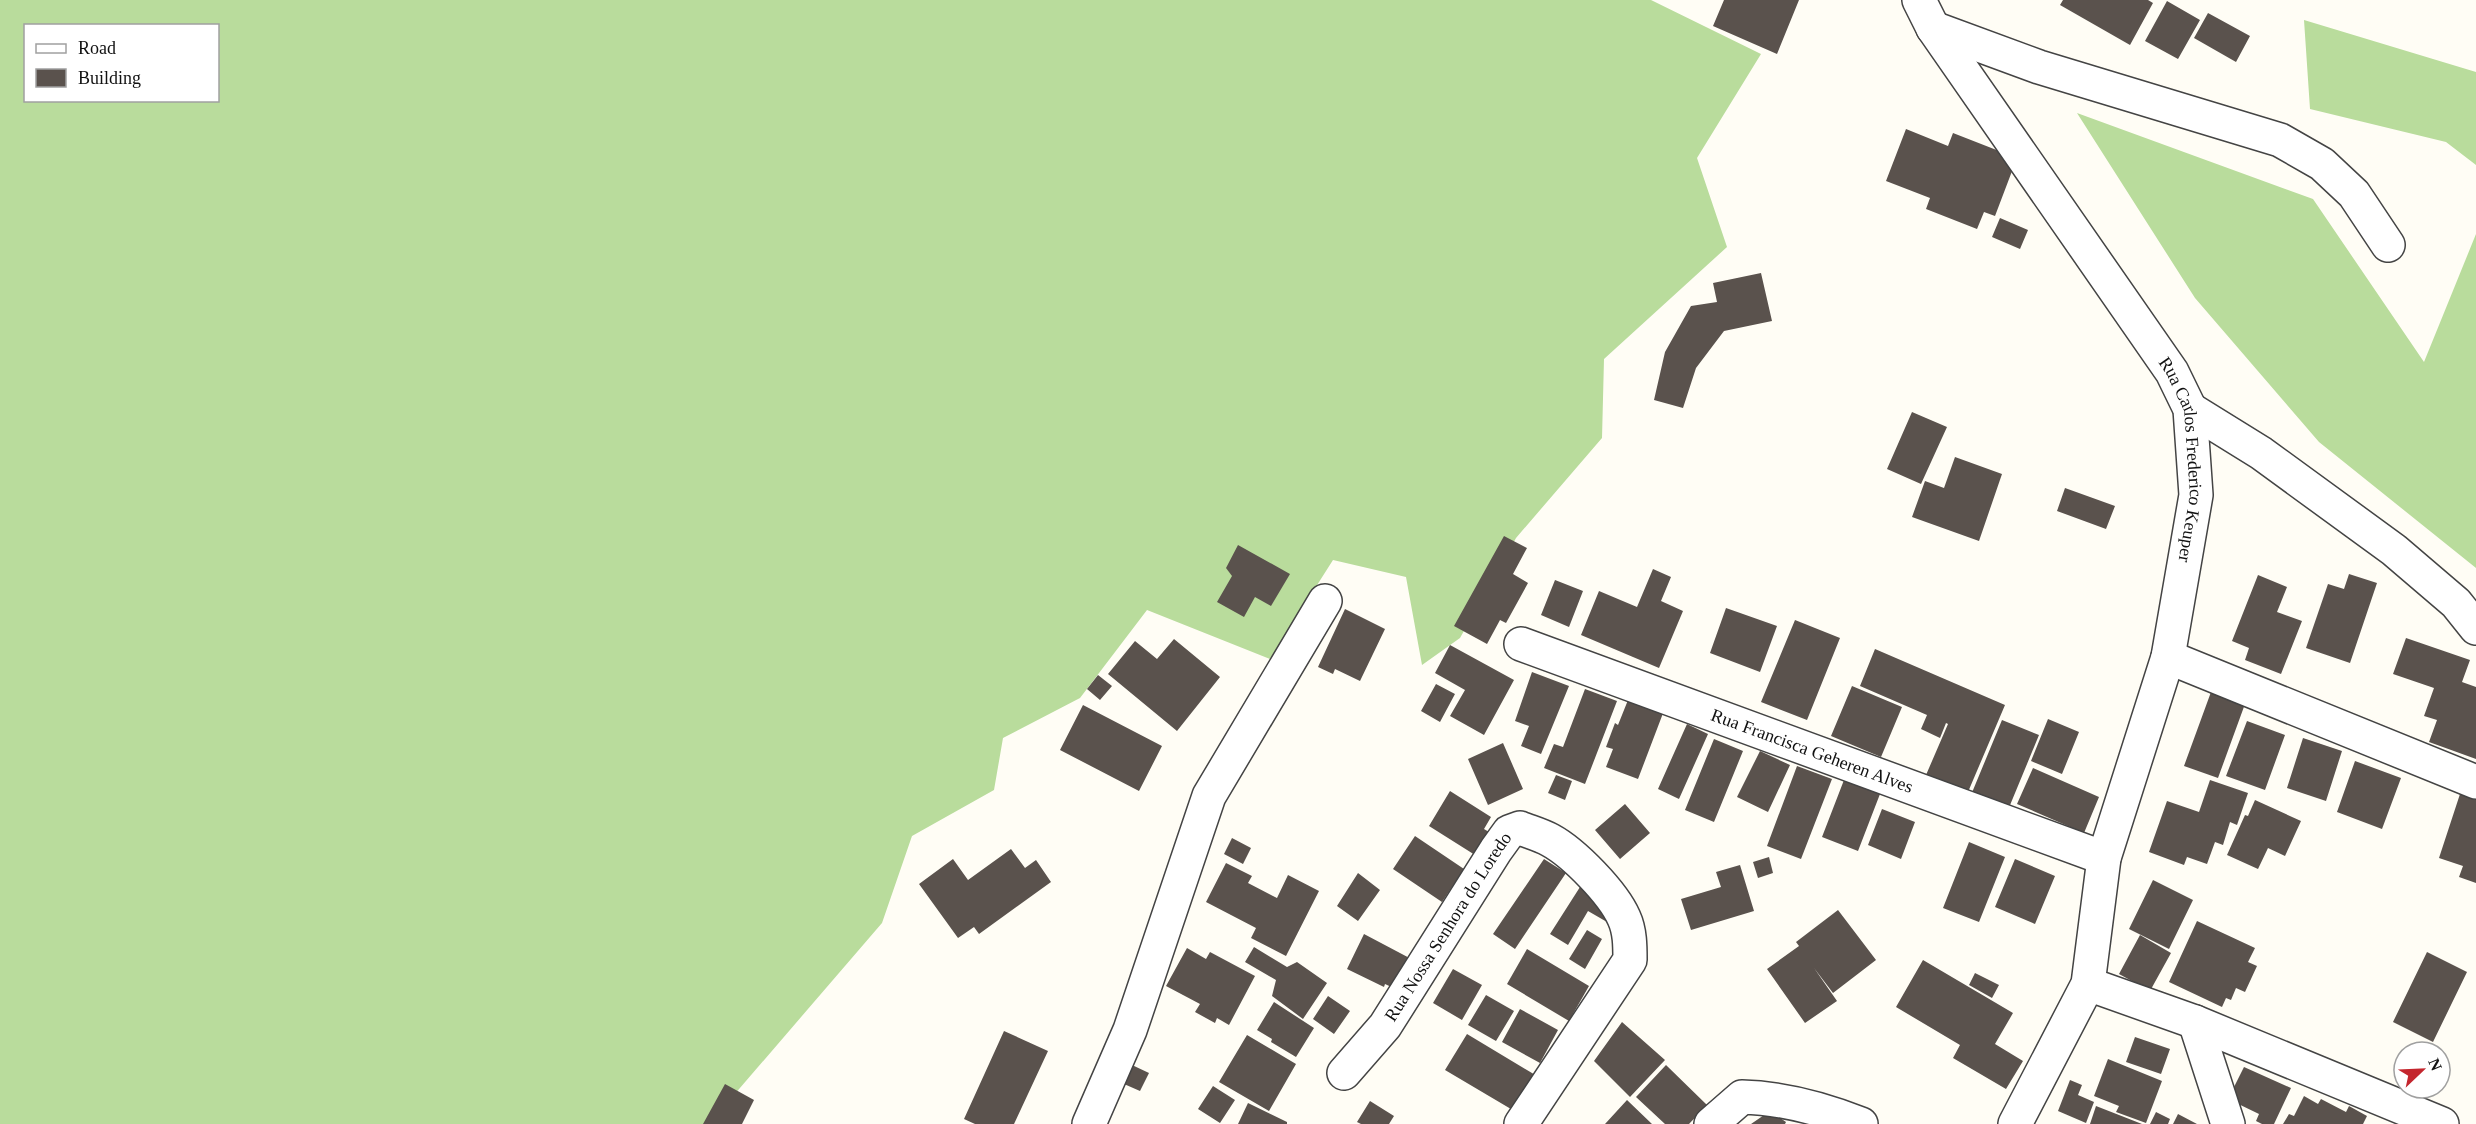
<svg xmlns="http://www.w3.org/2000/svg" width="2476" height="1124" viewBox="0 0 2476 1124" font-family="Georgia,serif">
  <rect width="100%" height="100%" fill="#fffdf5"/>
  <path fill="#b9dc9c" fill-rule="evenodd" d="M0,0H1651L1761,54L1697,158L1727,247L1604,359L1602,438L1516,538L1460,638L1422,665L1406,577L1333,560L1270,659L1147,610L1080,698L1003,738L994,790L912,836L882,923L709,1124H0ZM26,26H218V100H26Z
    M2304,20L2476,72V165L2446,142L2310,109Z
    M2077,113L2313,199L2424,362L2476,234V568L2319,442L2195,298Z"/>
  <path fill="#5a524d" d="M1724,0H1799L1777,54L1713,26Z
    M2063,0H2148L2153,3L2130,45L2060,5Z
    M2167,1L2200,20L2178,59L2145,41Z
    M2208,13L2250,36L2236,62L2194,38Z
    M1906,129L1948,146L1953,133L2017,158L1995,216L1984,212L1977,229L1926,209L1930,198L1886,181Z
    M2000,218L2028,230L2020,249L1992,237Z
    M1761,273L1772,321L1724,331L1696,368L1683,408L1654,400L1665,352L1691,306L1717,302L1713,283Z
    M1912,412L1947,427L1921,484L1887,469Z
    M1955,457L2002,474L1979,541L1912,517L1925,481L1944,488Z
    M2065,488L2115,506L2106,529L2057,511Z
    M1504,536L1527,548L1513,574L1528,583L1506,623L1500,620L1487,644L1454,626Z
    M1238,545L1290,574L1271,606L1255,597L1244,617L1217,602L1232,576L1226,568Z
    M1653,569L1671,577L1661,601L1683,611L1659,668L1581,635L1599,591L1637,607Z
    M2349,574L2377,583L2350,663L2306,648L2328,584L2344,589Z
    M2258,575L2287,587L2277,612L2302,621L2281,674L2245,660L2249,648L2232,641Z
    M1555,580L1583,591L1569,627L1541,615Z
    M1726,608L1777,626L1760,672L1710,653Z
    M1345,609L1385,629L1360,681L1335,669L1333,674L1318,667Z
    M1795,620L1840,638L1807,720L1761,702Z
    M2406,638L2470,660L2462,682L2476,687V759L2429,742L2437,720L2424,716L2434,688L2393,674Z
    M1174,639L1220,677L1177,731L1108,674L1135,641L1157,659Z
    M1450,645L1514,680L1484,735L1450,716L1465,690L1435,673Z
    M1875,649L2005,705L1968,792L1926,775L1948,724L1946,723L1940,738L1921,729L1927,715L1860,686Z
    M1532,672L1569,686L1541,754L1521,746L1529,726L1515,721Z
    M1098,675L1112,686L1100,700L1087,689Z
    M1436,684L1455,694L1440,722L1421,711Z
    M1852,686L1902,707L1881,757L1831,736Z
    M1585,689L1617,701L1585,784L1544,768L1554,744L1563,747Z
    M2211,692L2249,693L2218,778L2184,766Z
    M1630,695L1665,708L1638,779L1606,767L1613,749L1606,747L1615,723L1618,725Z
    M1083,705L1162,746L1139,791L1060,750Z
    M2048,719L2079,732L2062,774L2031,761Z
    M2002,720L2039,735L2008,810L1971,795Z
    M2247,721L2285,735L2265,790L2226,776Z
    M1687,724L1708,734L1679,799L1658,789Z
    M2303,738L2342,751L2326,801L2287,788Z
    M1714,739L1743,751L1714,822L1685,810Z
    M1503,743L1523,789L1488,805L1468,759Z
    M1760,751L1790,765L1768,812L1737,797Z
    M2355,761L2401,778L2382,829L2337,812Z
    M1797,766L1832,779L1801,859L1767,846Z
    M2033,768L2099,797L2084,833L2017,804Z
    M1556,775L1572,781L1565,800L1548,793Z
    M1844,780L1880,794L1858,851L1822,837Z
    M2210,780L2248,793L2237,825L2230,822L2223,845L2215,842L2207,864L2187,857L2184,865L2149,852L2167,801L2199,812Z
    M1450,791L1491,817L1484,829L1489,832L1475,855L1429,826Z
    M2460,794L2476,800V883L2459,877L2463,866L2439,858Z
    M2255,800L2301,821L2285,856L2268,848L2258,869L2227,855L2245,815L2248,816Z
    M1625,804L1650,833L1620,859L1595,830Z
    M1882,809L1915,822L1901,859L1868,845Z
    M1415,836L1464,869L1442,902L1393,869Z
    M1232,838L1251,848L1243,864L1224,854Z
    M1969,842L2005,857L1979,922L1943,908Z
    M1011,849L1025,868L1036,860L1051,882L979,934L974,927L958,938L919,884L953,859L968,880Z
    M1769,857L1773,873L1758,878L1753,862Z
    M1544,859L1566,873L1515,949L1493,934Z
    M2015,859L2055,876L2035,924L1995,907Z
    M1226,863L1252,876L1248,883L1277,898L1288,875L1319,891L1286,956L1251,938L1256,928L1206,902Z
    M1740,865L1754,911L1691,930L1681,899L1721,887L1716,872Z
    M1358,873L1380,890L1358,921L1337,906Z
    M2153,880L2193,900L2169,949L2129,929Z
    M1580,887L1615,908L1607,922L1588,911L1568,945L1550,934Z
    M1838,910L1876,960L1833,993L1814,968L1837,1001L1805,1023L1767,969L1799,946L1796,942Z
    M2197,921L2255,948L2248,962L2257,966L2245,992L2236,988L2231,1000L2226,998L2222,1007L2169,982Z
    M1587,930L1602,939L1585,969L1569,959Z
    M1364,934L1417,962L1402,992L1385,984L1384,987L1347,969Z
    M2140,935L2171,953L2150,991L2119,974Z
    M1254,947L1287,967L1297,962L1327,983L1303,1019L1272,996L1276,980L1245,962Z
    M1187,948L1206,959L1210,952L1255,976L1229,1025L1217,1018L1215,1023L1195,1012L1200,1004L1166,986Z
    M1527,949L1589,986L1569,1021L1507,984Z
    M2427,952L2467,972L2433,1042L2393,1022Z
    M1923,960L2013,1013L1995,1044L2023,1061L2006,1089L1953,1058L1960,1045L1896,1007Z
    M1453,969L1482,985L1462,1020L1433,1003Z
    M1975,973L1999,985L1992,998L1969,985Z
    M1486,995L1514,1011L1496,1041L1468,1025Z
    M1328,996L1350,1011L1334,1034L1313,1019Z
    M1274,1002L1314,1028L1296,1057L1271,1042L1272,1039L1257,1030Z
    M1520,1009L1558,1030L1540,1063L1502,1042Z
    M1622,1022L1665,1060L1630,1097L1594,1061Z
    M1004,1031L1048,1051L1014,1124H975L964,1119Z
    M1467,1034L1537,1076L1516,1112L1445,1070Z
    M1247,1035L1296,1064L1269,1111L1219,1082Z
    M2135,1037L2170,1049L2161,1074L2126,1062Z
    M2108,1059L2162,1081L2146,1123L2116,1112L2119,1106L2094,1096Z
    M1132,1065L1149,1073L1140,1091L1124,1084Z
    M1666,1065L1707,1105L1689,1124H1665L1636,1097Z
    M2244,1067L2291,1088L2274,1124H2262L2256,1121L2259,1114L2228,1099Z
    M2070,1080L2082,1085L2078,1095L2094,1102L2086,1123L2058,1111Z
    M725,1084L754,1100L742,1124H703Z
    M1213,1086L1235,1100L1220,1123L1198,1109Z
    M2304,1096L2318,1104L2321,1099L2346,1112L2349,1106L2367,1116L2363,1124H2283L2289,1114L2294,1116Z
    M1627,1100L1652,1124H1605Z
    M1370,1101L1394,1116L1389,1124H1361L1357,1122Z
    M1248,1103L1287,1122V1124H1238Z
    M2096,1106L2142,1124H2090Z
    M1770,1111L1786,1122L1785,1124H1751Z
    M2156,1112L2170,1119L2168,1124H2150Z
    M2178,1114L2197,1124H2173Z"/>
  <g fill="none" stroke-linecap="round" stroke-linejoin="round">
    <defs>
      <g id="minor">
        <path id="s1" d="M1919,0L1933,28L2172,372L2190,409L2196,495L2168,657L2104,858L2088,984L2015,1124"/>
        <path d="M1933,28L2039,67L2280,140L2322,164L2354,194L2388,245"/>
        <path d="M2190,409L2261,453L2394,550L2456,603L2476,628"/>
        <path id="s2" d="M1521,644L2104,858"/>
        <path d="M2168,657L2476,782"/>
        <path d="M2088,984L2195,1022L2442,1124"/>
        <path d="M2195,1022L2228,1124"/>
        <path id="s3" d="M1344,1073L1385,1026L1496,850L1509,832L1520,828C1530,832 1541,835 1550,840C1574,853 1613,893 1624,918C1630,931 1630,946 1630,960L1521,1124"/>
        <path d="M1089,1124L1130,1030L1209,796L1325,601"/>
        <path d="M1711,1124L1742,1097C1783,1098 1823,1109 1861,1124"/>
      </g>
    </defs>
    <use href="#minor" stroke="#444" stroke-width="36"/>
    <use href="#minor" stroke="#fff" stroke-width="33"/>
  </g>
  <g text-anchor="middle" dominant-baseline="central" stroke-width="6" stroke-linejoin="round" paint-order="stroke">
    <g font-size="18" fill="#111" stroke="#fff">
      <text stroke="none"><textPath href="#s1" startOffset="540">Rua Carlos Frederico Keuper</textPath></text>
      <text stroke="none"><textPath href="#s2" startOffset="310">Rua Francisca Geheren Alves</textPath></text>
      <text stroke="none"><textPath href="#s3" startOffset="180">Rua Nossa Senhora do Loredo</textPath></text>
    </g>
  </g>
  <rect x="24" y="24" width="195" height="78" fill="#ffffff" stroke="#a0a0a0" stroke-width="1.5"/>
  <rect x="36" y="44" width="30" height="9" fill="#ffffff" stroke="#a0a0a0" stroke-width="1.5"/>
  <text x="78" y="54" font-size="18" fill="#111111">Road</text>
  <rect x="36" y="69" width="30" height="18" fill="#5a524d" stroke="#a0a0a0" stroke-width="1.5"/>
  <text x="78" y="84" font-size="18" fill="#111111">Building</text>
  <g transform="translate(2422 1070) rotate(67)"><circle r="28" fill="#ffffff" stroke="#a0a0a0" stroke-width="1.5"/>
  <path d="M0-4.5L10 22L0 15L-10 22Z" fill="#c4262e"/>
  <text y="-9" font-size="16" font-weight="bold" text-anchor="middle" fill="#111111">N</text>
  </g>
</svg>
